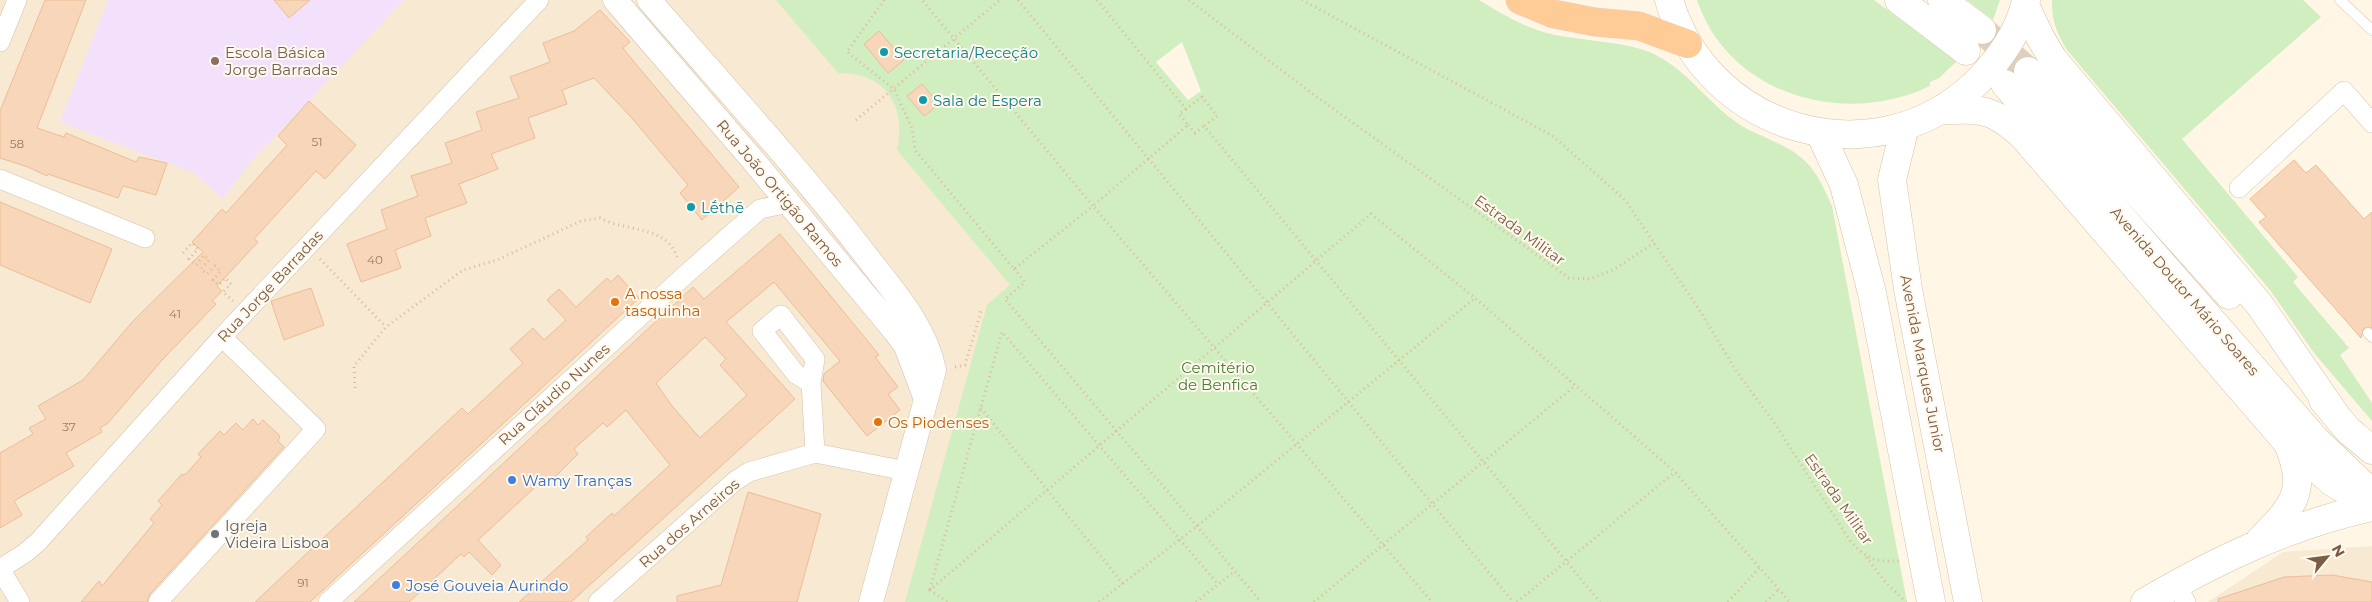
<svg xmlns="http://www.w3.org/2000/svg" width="2372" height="602" viewBox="0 0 2372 602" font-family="Montserrat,sans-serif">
  <rect width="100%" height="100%" fill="#fff6e5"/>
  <path fill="#f7e9d2" d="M0,0H839L1054,271L991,602H0Z
    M2372,546V602H2208L2283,552Z"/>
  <path fill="#f3e1fb" d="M108,0H404L249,164L223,199L194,173L60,122Z"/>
  <path fill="#d1eec1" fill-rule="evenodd" d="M776,0H1479C1501,13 1521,26 1547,33C1577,41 1628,41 1654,54C1689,71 1710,106 1742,126C1762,138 1788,144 1805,161C1818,173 1825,191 1832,206L1907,602H905L987,305L1010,285L897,150C907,105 885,72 838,73ZM1182,42L1201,91L1188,100L1156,62Z
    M1697,0H1874L1957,61L1939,78L1930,82V86C1845,127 1729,96 1697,0Z
    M1967,0H2000L1993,20Z
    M2052,0H2303L2321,17L2182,139L2298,277L2293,282L2349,348L2340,355L2372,403V421L2314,353L2270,290L2067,50C2057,34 2051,19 2052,0Z"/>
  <path fill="#f7d6b9" stroke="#ecbd98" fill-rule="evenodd" d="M45,0H86L37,128L64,137L66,133L136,162L139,157L167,163L156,195L123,186L118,198L48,174L47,176L28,167L0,158V111Z
    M274,0H310L289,18Z
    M600,10L630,42L623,48L635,63L739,187L702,220L680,193L688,185L631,117L594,78L562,90L567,104L528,118L535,138L491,154L498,169L459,184L467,203L425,218L431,236L395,250L401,268L361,282L347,244L387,229L381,210L418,196L411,176L452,163L445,143L482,130L476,112L519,98L510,77L550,62L543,43L574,31Z
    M879,31L904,60L888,73L864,44Z
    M922,84L939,104L924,116L907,96Z
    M309,101L356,145L325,179L316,171L254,239L258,242L217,286L222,291L212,301L216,304L163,359L108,423L100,428L102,432L66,453L74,466L14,501L22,515L0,528V453L33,434L29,428L46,419L38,406L83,380L133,321L203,252L192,242L222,209L226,213L287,145L278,136Z
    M2294,160L2306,173L2316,165L2364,219L2372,212V328H2364L2361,338L2259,222L2266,217L2250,199Z
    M0,202L112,249L90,303L0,265Z
    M780,234L879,355L875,357L898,387L888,394L900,410L867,436L823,381L824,374L840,361L774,282L726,322L795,399L571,602H519L588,540L586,537L612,513L614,516L670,465L626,410L607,427L603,423L574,449L578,454L550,482L545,478L478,540L501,565L492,575L469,552L464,557L461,554L409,602H354L693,287L704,299ZM705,337L726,359L720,365L747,395L700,438L672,406L656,383Z
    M618,275L639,298L310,602H255L462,408L468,414L523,363L510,349L533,328L544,340L566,320L547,300L559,289L576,307L607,278L611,282Z
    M311,288L324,325L284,340L271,301Z
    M253,419L258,425L263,420L280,436L278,441L284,447L150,594L147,602H81L99,581L102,586L154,523L150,519L162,505L158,501L181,475L186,474L201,457L198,454L220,431L224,435L236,423L243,430Z
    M748,492L821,514L797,602H677V596L721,585Z
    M2332,575L2372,582V602H2218V599L2284,577Z"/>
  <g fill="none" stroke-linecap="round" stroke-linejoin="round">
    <path stroke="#ded0bd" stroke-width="28" stroke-dasharray="28 14" stroke-linecap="butt" d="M1982,30L2028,71"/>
    <defs>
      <path id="service" d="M2340,0L2372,30
        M2368,333L2372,337"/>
      <path id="minor" d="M0,42L17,0
        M0,179L145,238
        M2239,188L2344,91L2372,123
        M811,383L796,374L762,331L781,315L815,359L811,383L815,453
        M2176,584L2186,602
        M20,602L0,569L25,553L38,542L222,337L539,0
        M158,602L316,429L222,337
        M328,602L684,276L760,209L789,203
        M598,602L735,481L749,472L815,453L906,471"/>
      <path id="tertiary" d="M615,0L752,159L895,331L906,346L926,399
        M649,0C722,85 799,168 867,257C894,292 925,326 934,370L871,602"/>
      <path id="secondary" d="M1669,0C1708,133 1875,179 1975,84C1998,62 2020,31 2026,0
        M1899,0L1966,51
        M1942,0L1982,30
        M2025,5L2040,37L2053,59L2259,304L2335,414
        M2028,71L2229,295
        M2005,84L2315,439L2362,484L2372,490
        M1942,110C1982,109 1992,108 2023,136L2286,441L2332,482L2372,505
        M1905,126L1892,180L1908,289L1968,602
        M1820,133L1844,185L1872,293L1931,602
        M2323,400L2348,430L2372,450
        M2261,539C2294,506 2308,490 2288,444
        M2145,602C2217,560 2290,525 2372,507"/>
      <path id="trunk" d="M1520,0L1554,14L1595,22L1639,26L1688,44"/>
    </defs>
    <use href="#service" stroke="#d5c0ac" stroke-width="11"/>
    <use href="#minor" stroke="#d5c0ac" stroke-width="20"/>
    <use href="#tertiary" stroke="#d5c0ac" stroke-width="25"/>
    <use href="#secondary" stroke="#d8c1a8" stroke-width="29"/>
    <use href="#trunk" stroke="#dfd8d3" stroke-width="29"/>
    <path stroke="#ddb99c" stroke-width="3" stroke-dasharray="1 4" stroke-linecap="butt" d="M884,0L847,52L894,89L912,128L915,150L1014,269L1093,206L922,0
      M1018,0L1513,602
      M1097,0L1186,109L1202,97L1217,116L1204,126L1600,602
      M1189,0L1317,97L1569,278L1590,279L1613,270L1654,243
      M1302,0L1553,136L1625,200L1700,311L1737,372L1773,421L1851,542C1871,562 1874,561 1901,561
      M1186,109L1179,114L1188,125L1093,206L1432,602
      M856,120L1000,0
      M1188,125L1195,133L1204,126
      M183,253L192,243L198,249L189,259L196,265L204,255L209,260L201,269L207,274L215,266L221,271L213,280L219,285L225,278L231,284L223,292L233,301
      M320,259L386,327
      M1014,269L1025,282L1005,299L1261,602
      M955,367L965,365L982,308
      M355,388L354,366L386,327L463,270L497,260L581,221L600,218C625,232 667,225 677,257
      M981,408L1123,584
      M1866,557L1886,583L1906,602
      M930,589L1002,332L1218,584
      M947,602L930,590L1371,214L1475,298L1675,472L1790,602
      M1099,602L1197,526L1475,298
      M1196,602L1235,571
      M1314,602L1576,385
      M1517,602L1675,472
      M1728,602L1760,567
      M1766,602L1779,589"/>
    <use href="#service" stroke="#fff" stroke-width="10"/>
    <use href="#minor" stroke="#fff" stroke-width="19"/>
    <use href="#tertiary" stroke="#fff" stroke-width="24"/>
    <use href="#secondary" stroke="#fff" stroke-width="28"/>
    <use href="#trunk" stroke="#ffcc98" stroke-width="28"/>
  </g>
  <g fill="#0f9aa8" stroke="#fff9ed" stroke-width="2">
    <circle cx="884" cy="52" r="5"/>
    <circle cx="923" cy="100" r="5"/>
    <circle cx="691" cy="207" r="5"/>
  </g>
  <circle fill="#8d6e63" stroke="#fff9ed" stroke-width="2" cx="215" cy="61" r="5"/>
  <g fill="#e8710a" stroke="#fff9ed" stroke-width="2">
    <circle cx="615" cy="302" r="5"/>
    <circle cx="878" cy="422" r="5"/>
  </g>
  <g fill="#3f7fe0" stroke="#fff9ed" stroke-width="2">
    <circle cx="512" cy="480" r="5"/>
    <circle cx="396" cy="585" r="5"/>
  </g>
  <circle fill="#6b7280" stroke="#fff9ed" stroke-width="2" cx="215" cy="534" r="5"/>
  <g text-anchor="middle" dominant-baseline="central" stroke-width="4" stroke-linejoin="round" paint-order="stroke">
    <g font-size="12" fill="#9a7a63">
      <text x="317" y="141">51</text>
      <text x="17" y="143">58</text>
      <text x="375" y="259">40</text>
      <text x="175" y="313">41</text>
      <text x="69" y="426">37</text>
      <text x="303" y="582">91</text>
    </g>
    <g font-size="15" fill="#785e54" stroke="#fff9ed" text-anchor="start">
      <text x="225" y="52">Escola Básica<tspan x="225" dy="17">Jorge Barradas</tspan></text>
    </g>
    <g font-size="15" fill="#0d838f" stroke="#fff9ed" text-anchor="start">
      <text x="894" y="52">Secretaria/Receção</text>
      <text x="933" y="100">Sala de Espera</text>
      <text x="701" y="207">Lḗthē</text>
    </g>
    <g font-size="15" fill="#7b5c46" stroke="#fff9ed">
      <text transform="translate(780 193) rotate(50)">Rua João Ortigão Ramos</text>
      <text transform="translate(1520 230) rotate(36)">Estrada Militar</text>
      <text transform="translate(270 286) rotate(-47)">Rua Jorge Barradas</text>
      <text transform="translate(2185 291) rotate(49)">Avenida Doutor Mário Soares</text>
      <text transform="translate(1923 364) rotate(79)">Avenida Marques Junior</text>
      <text transform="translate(554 394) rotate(-42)">Rua Cláudio Nunes</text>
      <text transform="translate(1839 499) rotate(55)">Estrada Militar</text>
      <text transform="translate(689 523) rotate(-41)">Rua dos Arneiros</text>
    </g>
    <g font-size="15" fill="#c56008" stroke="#fff9ed" text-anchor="start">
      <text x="625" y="293">A nossa<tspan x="625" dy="17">tasquinha</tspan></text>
      <text x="888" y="422">Os Piodenses</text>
    </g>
    <g font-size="15" fill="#4a7c3b" stroke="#fff9ed">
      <text x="1218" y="367">Cemitério<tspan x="1218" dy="17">de Benfica</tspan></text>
    </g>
    <g font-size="15" fill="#366cbe" stroke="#fff9ed" text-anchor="start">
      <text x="522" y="480">Wamy Tranças</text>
      <text x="406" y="585">José Gouveia Aurindo</text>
    </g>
    <g font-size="15" fill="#5b616d" stroke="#fff9ed" text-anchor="start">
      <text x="225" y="525">Igreja<tspan x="225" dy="17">Videira Lisboa</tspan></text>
    </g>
  </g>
  <g transform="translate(2327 557) rotate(61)" stroke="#fff9ed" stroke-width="4" paint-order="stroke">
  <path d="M0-4L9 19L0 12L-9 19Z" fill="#7b5c46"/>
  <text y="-8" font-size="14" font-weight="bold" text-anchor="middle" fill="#7b5c46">N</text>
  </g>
</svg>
